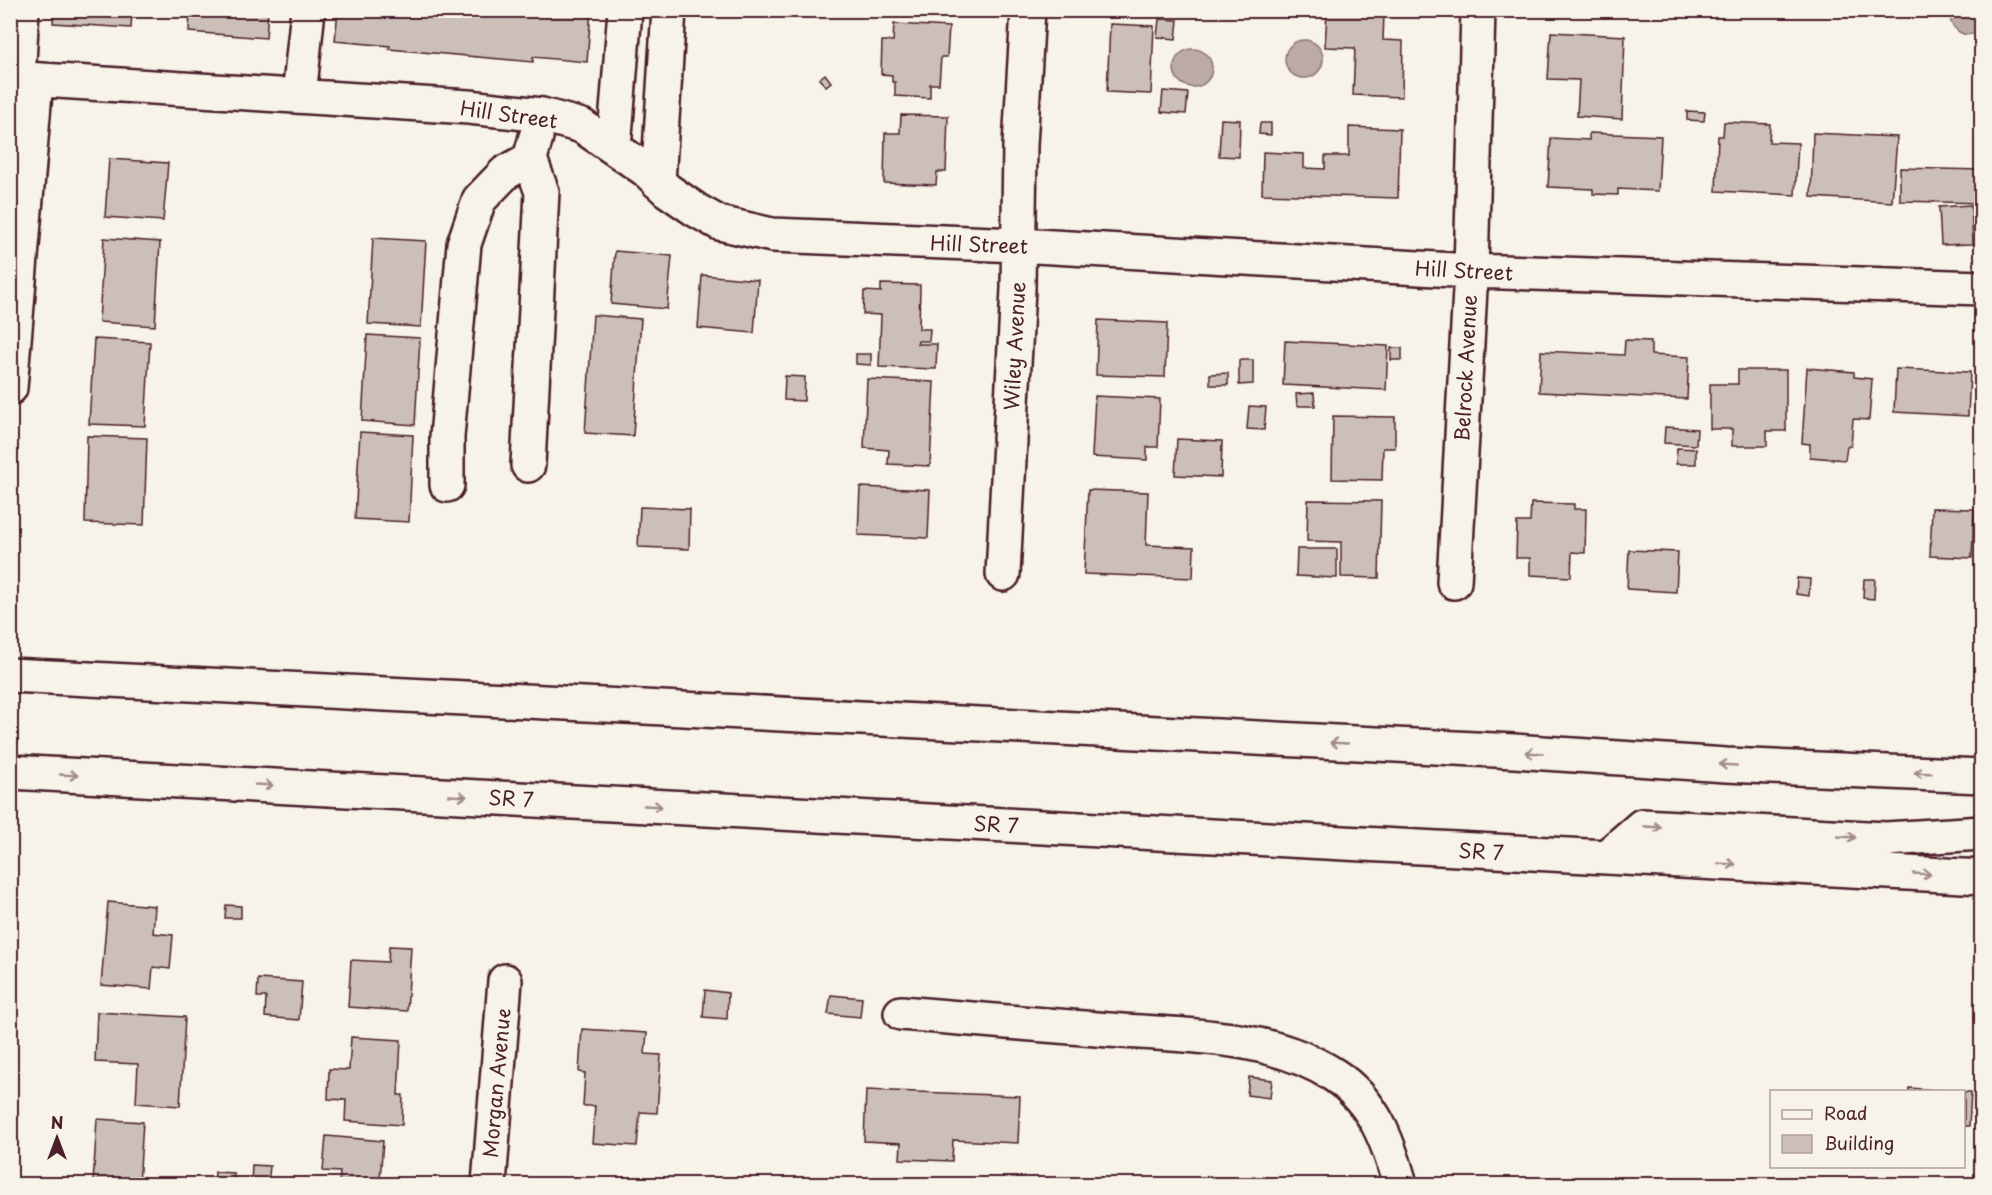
<svg xmlns="http://www.w3.org/2000/svg" width="1992" height="1195" viewBox="0 0 1992 1195" font-family="'Playpen Sans',sans-serif">
  <rect width="100%" height="100%" fill="#f7f3e8"/>
  <filter id="ink" filterUnits="userSpaceOnUse"><feTurbulence type="fractalNoise" baseFrequency=".0167" numOctaves="2"/><feDisplacementMap in="SourceGraphic" scale="12" xChannelSelector="R" yChannelSelector="G"/><feConvolveMatrix kernelMatrix="1 2 1 2 8 2 1 2 1" color-interpolation-filters="sRGB"/></filter>
  <g filter="url(#ink)">
    <path fill="#bcaaa7" stroke="#8e7275" stroke-width="1.5" d="M1950,11H1981V30C1966,42 1947,29 1950,11Z
      M1285 59a19 19 0 1 1 38 0a19 19 0 1 1-38 0Z
      M1174 68a19 19 0 1 1 38 0a19 19 0 1 1-38 0Z"/>
    <path fill="#ccbfb9" stroke="#4a1f2b" stroke-width="1.5" d="M54,10H132L131,28L53,23Z
      M190,10H268L266,38L189,32Z
      M338,10H591L587,62L533,57V62L389,49L390,46L335,41Z
      M1327,12L1384,14L1383,40L1403,41L1402,97L1353,95L1355,48L1325,47Z
      M1159,19L1178,20L1176,39L1157,37Z
      M894,24L949,27L947,57H941L939,84H930V98L895,96V82H892V75L881,74L882,41H893Z
      M1110,24L1154,26L1151,94L1107,92Z
      M1551,32L1625,36L1622,119L1577,116L1579,80L1548,79Z
      M825,74L831,82L826,86L819,79Z
      M1163,91L1188,93L1186,114L1161,112Z
      M1687,111L1705,112L1704,121L1687,120Z
      M901,115L948,116L946,172H937L936,185L884,183L885,133H900Z
      M1221,119L1240,120L1239,157L1219,156Z
      M1724,122L1770,124L1769,142L1798,143L1795,195L1716,191L1718,136H1723Z
      M1260,123H1271V135L1259,134Z
      M1349,127L1400,129L1398,198L1262,194L1263,152L1304,154V168L1325,169V156H1349Z
      M1589,133L1661,136L1658,191L1618,189V195L1593,194V189L1548,187L1551,138L1589,140Z
      M1813,133L1897,137L1892,202L1811,197Z
      M109,159L168,163L163,221L105,217Z
      M1900,168L1982,170V203L1900,201Z
      M1971,205L1973,244L1941,245L1939,207Z
      M104,238L160,242L155,326L99,322Z
      M373,238L426,241L421,327L368,324Z
      M615,251L672,256L667,309L611,304Z
      M702,275L758,280L754,333L698,328Z
      M881,284L920,285L919,329H930L929,341H918L917,344H937L936,369L879,367L881,315L863,314L864,291L881,292Z
      M593,315L641,319L633,436L585,433Z
      M1098,320L1167,323L1165,377L1096,375Z
      M367,335L420,338L415,425L362,421Z
      M94,339L150,342L145,426L89,424Z
      M1625,340L1651,341V355L1689,357L1687,399L1539,392L1541,351L1624,355Z
      M1285,341L1388,346L1386,390L1283,385Z
      M1391,348H1402V360H1391Z
      M856,354H871V365L856,364Z
      M1239,360H1253V384L1239,385Z
      M1807,368L1854,372V377L1872,379L1869,420L1853,419L1851,446H1847L1845,460L1810,457V444L1802,443Z
      M1896,369L1970,372L1968,416L1894,412Z
      M1738,370H1786V431H1767V446H1732V429H1710V384H1738Z
      M1228,373V385H1210V374Z
      M785,376L805,377L804,401L784,400Z
      M867,379L934,382L930,466L888,464L889,450L864,448Z
      M1314,393L1315,406H1297L1296,394Z
      M1095,396L1160,399L1158,447H1147V460L1092,457Z
      M1249,406L1266,407L1264,430L1247,429Z
      M1333,416L1395,417V448H1383L1382,480L1332,479Z
      M1665,427L1697,429L1696,445L1664,443Z
      M360,432L413,435L409,522L355,519Z
      M87,436L147,438L144,525L85,523Z
      M1177,439L1222,441L1221,477L1175,475Z
      M1677,448L1696,449V464H1676Z
      M860,487L930,490L928,538L858,535Z
      M1088,490L1148,492L1146,545L1194,547L1193,578L1084,574Z
      M1308,500L1381,501L1379,578L1341,577V542L1307,541Z
      M1531,503L1574,504V509H1586L1585,553L1572,552L1571,577L1530,575V558H1516L1517,522H1530Z
      M640,507L690,509L689,549L638,547Z
      M1932,508L1974,509L1972,558L1930,556Z
      M1297,549H1337V578L1296,576Z
      M1629,550L1678,552L1676,592L1627,589Z
      M1797,578L1810,579L1809,596L1796,594Z
      M1864,579H1875L1874,599L1863,598Z
      M108,902L155,906L153,933L173,935L170,969L153,967L151,989L101,985Z
      M226,905L241,906V918H225Z
      M389,946L411,947L407,1011L348,1007L351,960L388,962Z
      M258,979L302,982L299,1020L265,1017L266,997H257Z
      M705,990L728,993L727,1019L703,1017Z
      M831,995L862,998L860,1017L828,1014Z
      M97,1012L185,1017L180,1106L136,1103L138,1064L95,1062Z
      M582,1029L647,1033L645,1054L661,1055L657,1113L640,1112L637,1146L592,1143L595,1106H583L585,1073L579,1072Z
      M351,1037L401,1040L398,1095H403L402,1125L345,1121L346,1100L328,1099L329,1069L349,1070Z
      M1249,1077L1272,1080L1270,1098L1247,1095Z
      M1909,1088L1958,1092H1909Z
      M866,1090L1020,1096L1018,1143L953,1140L952,1161L900,1159L901,1143L864,1141Z
      M1964,1092H1971L1969,1126H1964Z
      M97,1119L143,1122L139,1184H93Z
      M326,1136L383,1141L380,1179H387L386,1184H339L340,1172L323,1171Z
      M252,1165L270,1166L268,1184H251Z
      M215,1172L234,1173V1184H214Z"/>
    <g fill="none" stroke-linecap="round" stroke-linejoin="round">
      <defs>
        <path id="minor" d="M10,78L469,107L542,115L582,126L646,170L667,190L696,210L719,223L772,235L1018,245L1471,271L1982,288
          M18,79L22,10
          M299,96L308,10
          M614,148L625,10
          M658,182L669,10
          M10,388L36,80
          M528,465L542,192L530,159L536,137
          M447,485V437L464,244L479,200L505,173L530,159
          M1003,574L1018,289L1020,145L1028,10
          M1454,582L1471,271L1478,10
          M901,1013C970,1019 1040,1025 1109,1030C1184,1036 1269,1033 1334,1075C1374,1101 1388,1141 1400,1184
          M489,1184L505,981"/>
        <path id="highway" d="M10,675L1514,751L1726,765L1982,776
          M10,772L1982,877
          M1606,857L1642,826L1886,839L1982,833"/>
      </defs>
      <use href="#minor" stroke="#4a1f2b" stroke-width="38"/>
      <use href="#highway" stroke="#4a1f2b" stroke-width="38"/>
      <use href="#minor" stroke="#f7f3e8" stroke-width="33"/>
      <use href="#highway" stroke="#f7f3e8" stroke-width="33"/>
    </g>
    <defs><path id="oneway-shaft" d="M-6 0H5M1.5-3L5.5 0L1.5 3" fill="none" stroke-width="1.6" stroke-linecap="round" stroke-linejoin="round" transform="scale(1.5)"/></defs>
    <g stroke="#a0898a">
      <use href="#oneway-shaft" transform="translate(1339 743) rotate(-177)"/>
      <use href="#oneway-shaft" transform="translate(1534 753) rotate(-176)"/>
      <use href="#oneway-shaft" transform="translate(1728 765) rotate(-177)"/>
      <use href="#oneway-shaft" transform="translate(1923 773) rotate(-178)"/>
      <use href="#oneway-shaft" transform="translate(69 775) rotate(3)"/>
      <use href="#oneway-shaft" transform="translate(264 785) rotate(3)"/>
      <use href="#oneway-shaft" transform="translate(458 796) rotate(3)"/>
      <use href="#oneway-shaft" transform="translate(653 806) rotate(3)"/>
      <use href="#oneway-shaft" transform="translate(1653 827) rotate(3)"/>
      <use href="#oneway-shaft" transform="translate(1847 837) rotate(3)"/>
      <use href="#oneway-shaft" transform="translate(1727 864) rotate(3)"/>
      <use href="#oneway-shaft" transform="translate(1922 874) rotate(3)"/>
    </g>
  </g>
  <g text-anchor="middle" dominant-baseline="central" stroke-width="4.5" stroke-linejoin="round" paint-order="stroke">
    <g font-size="20" fill="#4a1f2b" stroke="#f7f3e8">
      <text transform="translate(509 114) rotate(8)">Hill Street</text>
      <text transform="translate(979 244) rotate(2)">Hill Street</text>
      <text transform="translate(1464 270) rotate(3)">Hill Street</text>
      <text transform="translate(1014 346) rotate(-87)">Wiley Avenue</text>
      <text transform="translate(1465 368) rotate(-87)">Belrock Avenue</text>
      <text transform="translate(511 798) rotate(3)">SR 7</text>
      <text transform="translate(996 824) rotate(3)">SR 7</text>
      <text transform="translate(1481 851) rotate(3)">SR 7</text>
      <text transform="translate(496 1083) rotate(-85)">Morgan Avenue</text>
    </g>
  </g>
  <rect width="1992" height="1195" fill="none" stroke="#f7f3e8" stroke-width="36"/>
  <rect x="18" y="18" width="1956" height="1159" fill="none" stroke="#4a1f2b" stroke-width="2" filter="url(#ink)"/>
  <rect x="1770" y="1090" width="195" height="78" fill="#f7f3e8" stroke="#b29e9c" stroke-width="1.5"/>
  <rect x="1782" y="1110" width="30" height="9" fill="#f7f3e8" stroke="#b29e9c" stroke-width="1.5"/>
  <text x="1824" y="1120" font-size="18" fill="#4a1f2b">Road</text>
  <rect x="1782" y="1135" width="30" height="18" fill="#ccbfb9" stroke="#b29e9c" stroke-width="1.5"/>
  <text x="1824" y="1150" font-size="18" fill="#4a1f2b">Building</text>
  <g transform="translate(57 1138)" stroke="#f7f3e8" stroke-width="4.5" paint-order="stroke">
  <path d="M0-4.5L10 22L0 15L-10 22Z" fill="#4a1f2b"/>
  <text y="-9" font-size="16" font-weight="bold" text-anchor="middle" fill="#4a1f2b">N</text>
  </g>
</svg>
